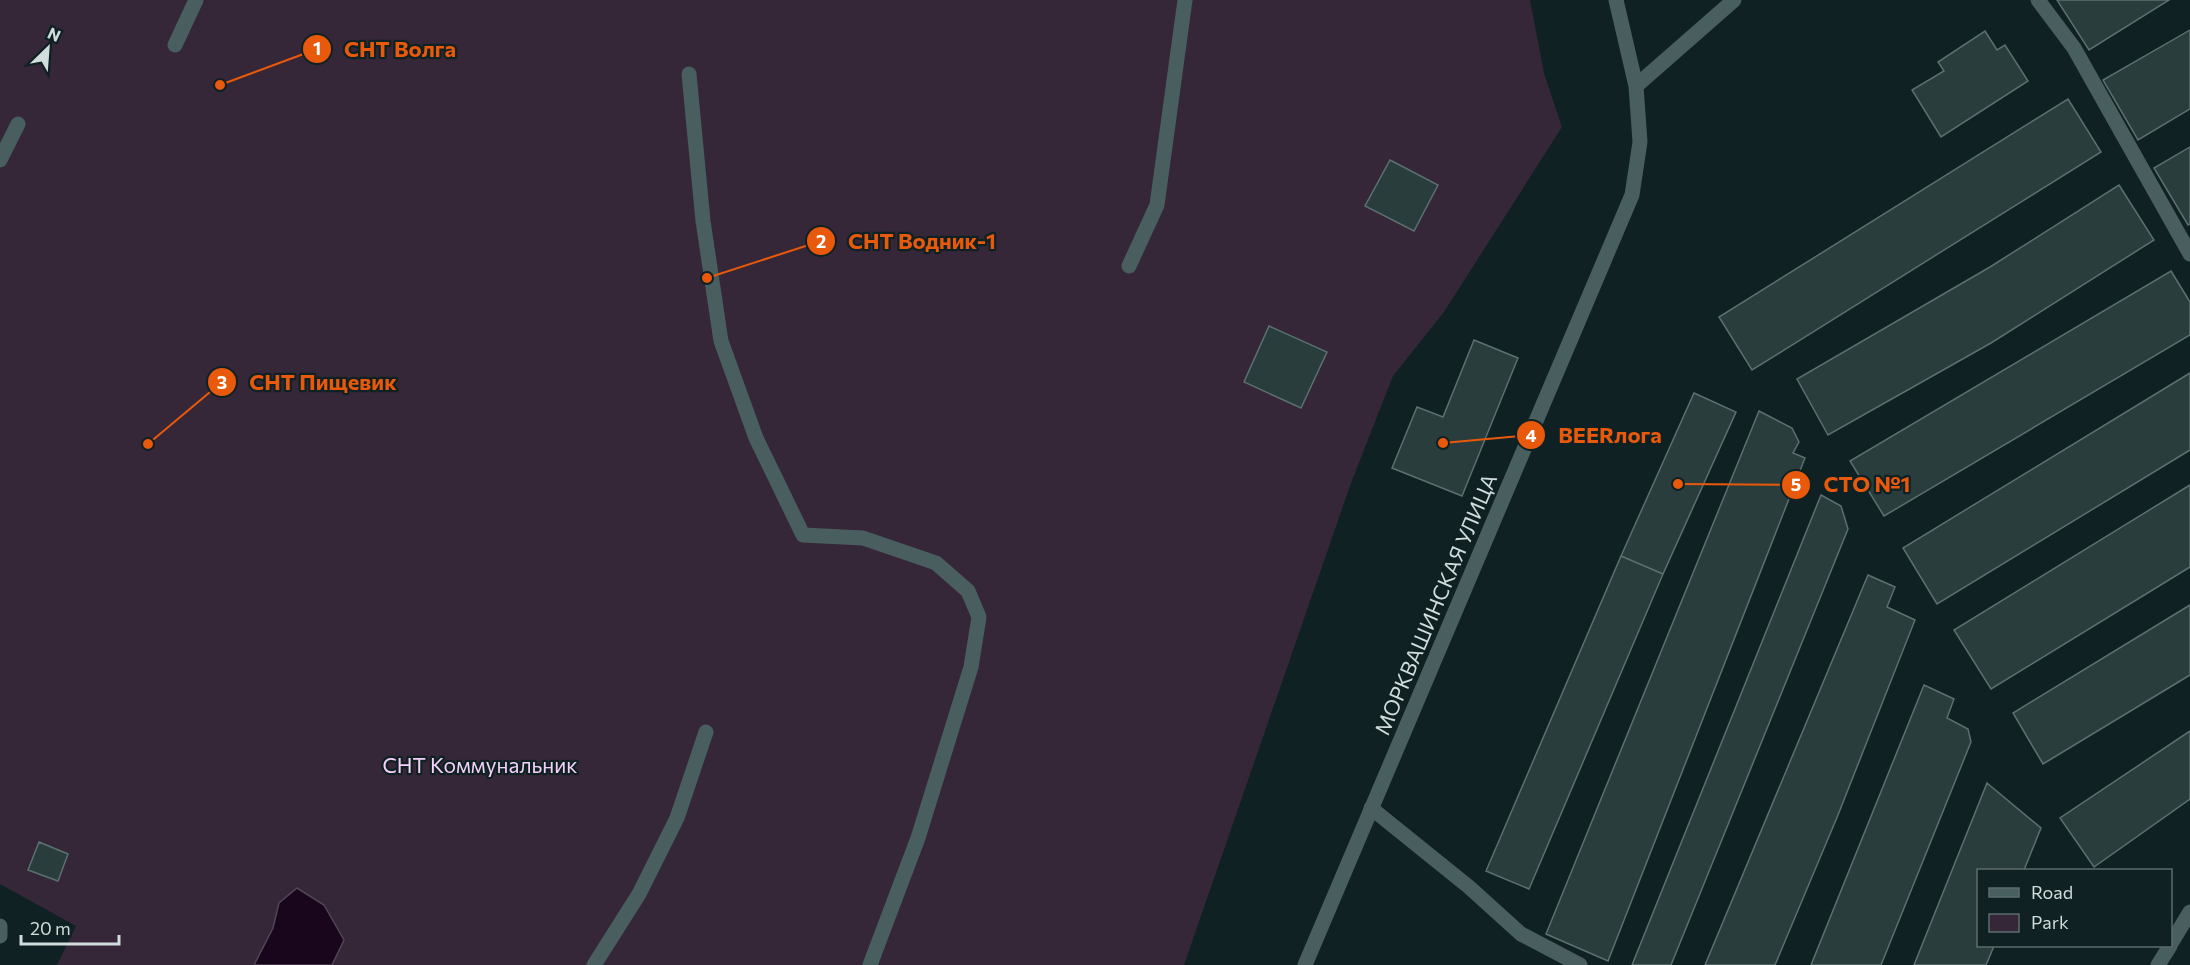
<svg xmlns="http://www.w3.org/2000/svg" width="2190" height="965" viewBox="0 0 2190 965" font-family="Commissioner,sans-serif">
  <rect width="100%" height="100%" fill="#0f2122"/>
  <path fill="#352737" d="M0,0H1530L1544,73L1562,127L1444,312L1393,376L1351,483L1184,965H57L76,926L0,884Z"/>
  <path fill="#19051c" stroke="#504656" stroke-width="1.5" d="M297,888L324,905L344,940L332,965H254L273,928L279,903Z"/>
  <path fill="#2a3d3d" stroke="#5c7070" stroke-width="1.5" d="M2057,0H2169L2089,50Z
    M2190,30V109L2138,140L2103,80Z
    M1985,31L1997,50L2005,45L2028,81L1941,137L1912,90L1944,71L1938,62Z
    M2068,99L2101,152L1752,370L1719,317Z
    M2190,147V224L2188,225L2154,168Z
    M1390,160L1438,185L1414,231L1365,206Z
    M2119,185L2154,240L1991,343L1828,435L1797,379L1990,267Z
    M2171,271L2190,302V335L1884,516L1850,461Z
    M1269,326L1327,352L1301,408L1244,382Z
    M1474,340L1518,358L1462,496L1392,468L1417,407L1443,417Z
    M2190,373V450L1937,604L1903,548Z
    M1694,393L1736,412L1663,574L1621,556Z
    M1759,411L1792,428L1799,442L1793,453L1805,458L1608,961L1546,934Z
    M2190,485V567L1991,689L1954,630Z
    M1821,495L1841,506L1848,529L1671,965H1632Z
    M1621,556L1663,574L1529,889L1486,871Z
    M1868,575L1895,587L1887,607L1915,620L1838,815L1775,965H1705Z
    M2190,605V675L2043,764L2013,713Z
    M1924,685L1954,699L1947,718L1968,729L1971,742L1881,965H1811Z
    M2190,731V799L2094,867L2060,818Z
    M1987,783L2041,828L2024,870H1978V946H1994L1986,965H1914Z
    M39,842L68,854L58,881L28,870Z"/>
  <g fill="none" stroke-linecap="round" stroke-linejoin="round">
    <path stroke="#495e5f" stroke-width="15" d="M2038,0L2074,48L2190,254
      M175,45L196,0
      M689,74L703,221L721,341L756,438L803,535L863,538L936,563L968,591L979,617L971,667L918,838L870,965
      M0,160L18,124
      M1129,266L1157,205L1185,0
      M1371,808L1469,887L1521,934L1580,965
      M2170,945L2190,912
      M594,965L639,894L677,818L706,732
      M2158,965L2170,946"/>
    <path stroke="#495e5f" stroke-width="15" d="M1636,86L1734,0
      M0,926V936
      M1305,965L1632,195L1640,142L1636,86L1616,0"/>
  </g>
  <g text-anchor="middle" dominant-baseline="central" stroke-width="4.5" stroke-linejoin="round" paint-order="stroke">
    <g font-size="21" fill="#d1dcdc" stroke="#0f2122">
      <text transform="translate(1435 604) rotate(-67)">МОРКВАШИНСКАЯ УЛИЦА</text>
    </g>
    <g font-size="21" fill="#f5d0fb" stroke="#0f2122">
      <text x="480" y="764">СНТ Коммунальник</text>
    </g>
  </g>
  <path fill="none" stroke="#e8590c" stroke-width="2" d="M220 85L317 49M707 278L821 241M148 444L222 382M1443 443L1531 435M1678 484L1796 485"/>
  <g fill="#e8590c" stroke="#0f2122" stroke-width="2">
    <circle cx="220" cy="85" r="6"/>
    <circle cx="707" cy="278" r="6"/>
    <circle cx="148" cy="444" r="6"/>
    <circle cx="1443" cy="443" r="6"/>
    <circle cx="1678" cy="484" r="6"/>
    <circle cx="317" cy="49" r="15"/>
    <circle cx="821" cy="241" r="15"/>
    <circle cx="222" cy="382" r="15"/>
    <circle cx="1531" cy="435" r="15"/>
    <circle cx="1796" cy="485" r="15"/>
  </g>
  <g font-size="18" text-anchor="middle" font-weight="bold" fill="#fff">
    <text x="317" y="55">1</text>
    <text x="821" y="248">2</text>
    <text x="222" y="389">3</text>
    <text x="1531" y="442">4</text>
    <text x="1796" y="491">5</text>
  </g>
  <g font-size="22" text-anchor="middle" font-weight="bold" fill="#e8590c" stroke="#0f2122" stroke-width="4.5" stroke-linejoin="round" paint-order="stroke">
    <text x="400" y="57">СНТ Волга</text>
    <text x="922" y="249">СНТ Водник-1</text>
    <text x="323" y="390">СНТ Пищевик</text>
    <text x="1610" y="443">BEERлога</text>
    <text x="1867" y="492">СТО №1</text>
  </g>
  <rect x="1977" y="869" width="195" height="78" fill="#0f2122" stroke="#5d6c6c" stroke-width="1.5"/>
  <rect x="1989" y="888" width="30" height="9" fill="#495e5f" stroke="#5d6c6c" stroke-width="1.5"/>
  <text x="2031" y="899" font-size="18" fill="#d1dcdc">Road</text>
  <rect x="1989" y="914" width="30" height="18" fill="#352737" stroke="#5d6c6c" stroke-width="1.5"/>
  <text x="2031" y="929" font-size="18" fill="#d1dcdc">Park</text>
  <g transform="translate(48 48) rotate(25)" stroke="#0f2122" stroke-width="4.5" paint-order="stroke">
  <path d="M0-4.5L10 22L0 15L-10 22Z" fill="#d1dcdc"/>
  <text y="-9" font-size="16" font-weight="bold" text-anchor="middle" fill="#d1dcdc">N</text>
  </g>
  <path d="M21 935v9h98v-9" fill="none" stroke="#d1dcdc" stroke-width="3"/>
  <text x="30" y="935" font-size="18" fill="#d1dcdc" stroke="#0f2122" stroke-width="4.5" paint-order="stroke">20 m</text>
</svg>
